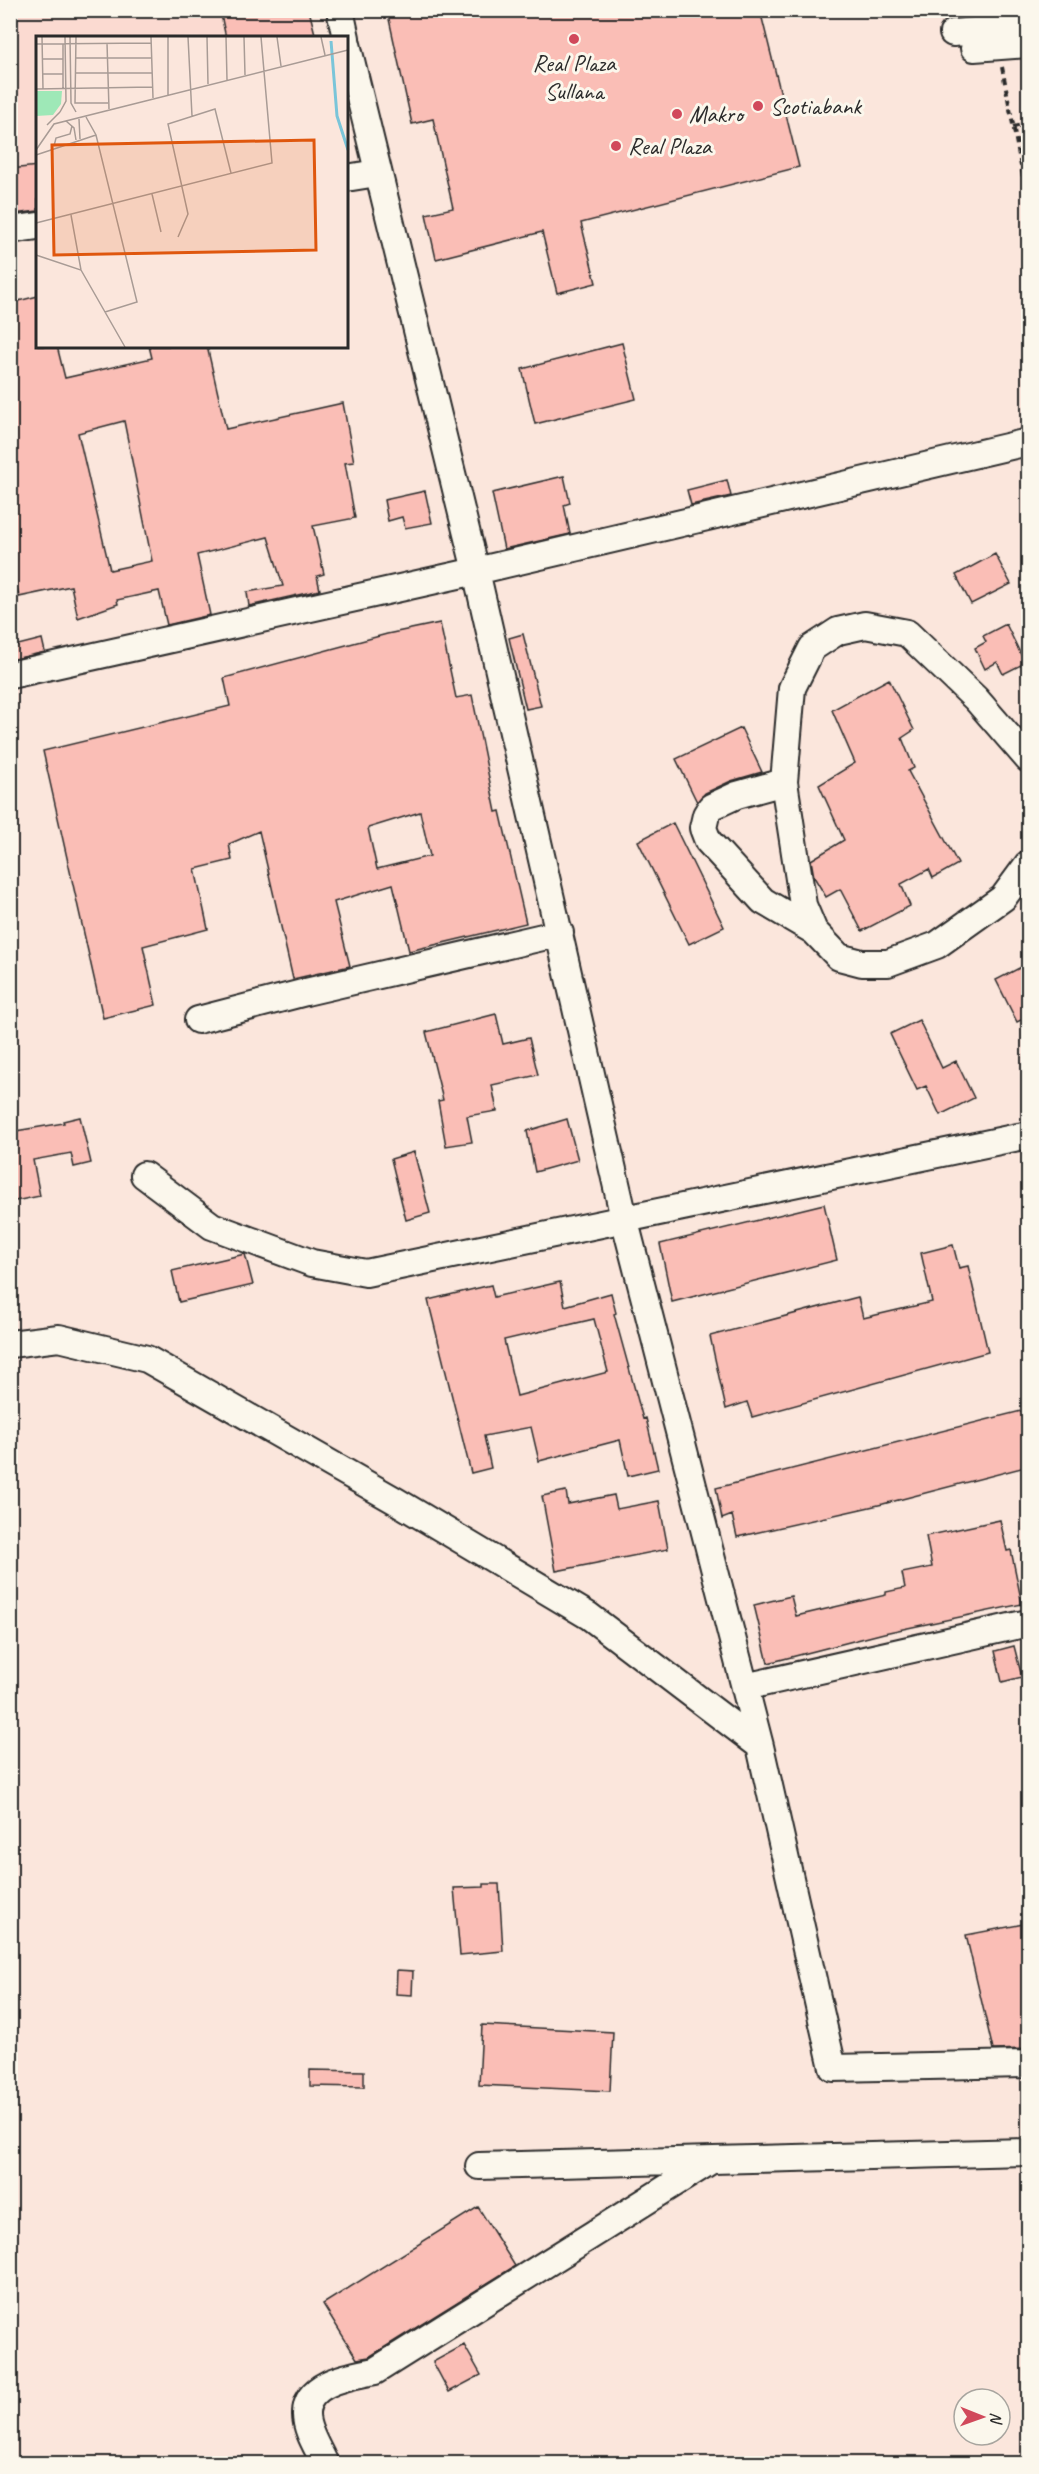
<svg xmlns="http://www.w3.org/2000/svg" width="1039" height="2474" viewBox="0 0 1039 2474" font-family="Caveat,sans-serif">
  <rect width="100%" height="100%" fill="#fbe6dc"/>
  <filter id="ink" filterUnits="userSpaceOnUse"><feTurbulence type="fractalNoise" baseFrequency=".0167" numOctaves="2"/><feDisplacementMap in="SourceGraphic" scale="12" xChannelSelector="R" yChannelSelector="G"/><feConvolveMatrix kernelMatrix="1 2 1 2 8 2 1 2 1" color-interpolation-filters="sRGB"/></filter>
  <g filter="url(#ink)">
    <path fill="#fbdad1" d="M11,11H308L314,37L38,38L37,211L11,215Z"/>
    <path fill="#fabeb6" stroke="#2b2b2b" stroke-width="1.5" fill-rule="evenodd" d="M220,10H309L316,38H226Z
      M387,10H760L799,167L581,223L596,283L557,293L542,232L436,259L426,214L453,208L433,119L412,124Z
      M38,166V211L13,214L10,169Z
      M38,296V346H57L65,378L152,358L149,346H207L226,429L343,403L354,462L345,463L355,518L313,526L324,574L317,576L320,590L249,606L247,592L283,586L268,537L197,555L210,615L167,625L159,591L117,600L118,604L78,618L71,586L19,597L10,554V346L16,344L10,321V303ZM124,421L152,561L110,570L78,433Z
      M622,343L636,399L535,424L522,369Z
      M564,476L570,503L564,505L570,534L504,549L492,493Z
      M727,480L731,496L691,505L687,490Z
      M425,491L432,523L405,528L402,517L388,521L384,500Z
      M995,554L1011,584L971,604L956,575Z
      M440,623L456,698L472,695L496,812L500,811L526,923L409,951L393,884L334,902L350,966L293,979L259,831L229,844L232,860L195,869L208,929L143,946L156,1005L103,1018L43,751L230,706L224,678L387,634ZM420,812L430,856L377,869L368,828Z
      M1006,624L1025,663L1003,674L997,662L985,669L975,648L986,642L983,636Z
      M523,634L541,706L526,709L509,638Z
      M42,639L45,652L10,660V647Z
      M889,679L914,730L902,738L914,768L908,771L958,864L933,878L929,869L901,884L910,906L862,931L840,889L826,897L814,877L811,860L844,840L819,785L855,763L832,710Z
      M741,728L762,772L731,781L705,793L697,802L676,759Z
      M673,823L724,927L689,944L638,841Z
      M1029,963V1016L1017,1022L996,980Z
      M496,1014L503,1044L529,1038L538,1075L492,1085L497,1111L467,1116L472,1142L446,1146L438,1101L443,1100L426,1032Z
      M919,1020L942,1068L956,1061L974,1098L940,1115L926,1086L917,1090L890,1034Z
      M80,1117L91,1163L74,1167L71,1153L33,1160L40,1196L10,1202V1132L64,1123L63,1121Z
      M567,1119L578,1160L535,1172L527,1131Z
      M414,1152L430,1213L406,1220L391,1159Z
      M824,1204L837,1260L672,1302L660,1244Z
      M953,1245L959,1268L968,1266L988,1352L752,1417L747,1402L726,1409L710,1336L858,1297L863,1318L932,1302L921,1253Z
      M245,1254L253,1285L179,1302L172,1271Z
      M560,1282L565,1306L611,1293L616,1313L614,1314L643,1419L646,1418L658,1469L628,1476L620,1440L539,1461L531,1427L484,1436L491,1468L471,1473L428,1300L491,1285L494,1297ZM594,1319L608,1372L517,1396L504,1340Z
      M1029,1409V1466L883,1504L737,1537L732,1515L722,1519L716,1488Z
      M566,1491L568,1504L614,1495L617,1509L659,1501L668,1549L556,1571L542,1496Z
      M1000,1520L1007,1551L1011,1550L1022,1604L884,1633L768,1663L754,1605L791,1596L796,1616L886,1595V1592L905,1588L902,1573L932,1567L926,1536Z
      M1014,1646L1022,1677L1002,1682L995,1651Z
      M484,1884H499L503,1951L460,1955L454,1888L484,1887Z
      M1029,1923V2049L993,2050L966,1935Z
      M397,1970L413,1971L412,1995L396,1994Z
      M482,2025L613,2032L610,2091L479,2085Z
      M310,2070L364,2071V2087L310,2086Z
      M478,2207L515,2266L369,2357L357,2359L323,2304Z
      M464,2345L481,2375L449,2392L433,2362Z"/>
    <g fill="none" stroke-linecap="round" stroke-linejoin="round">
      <defs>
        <path id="minor" d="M340,10L346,38
          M953,33L1028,26
          M346,40L476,571L624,1218L760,1746L833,2068L1028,2064
          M974,48L1028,44
          M346,178L377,173
          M10,230L38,226
          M10,675L476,571L1028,442
          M1028,759L976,699L907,633L865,625L838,631L812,648L792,688L784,782L803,905L814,931L839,957L862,963H888L937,945L1003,898L1028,864
          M784,782L737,795L711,807L706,815L703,828L708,841L763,901L814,931
          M198,1020L306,992L560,933
          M144,1175L212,1226L312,1263L366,1273L1028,1135
          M10,1344L59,1338L147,1359L396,1501L589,1616L760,1746
          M745,1687L1028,1623
          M479,2166L1028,2152
          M325,2464C319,2450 306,2431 306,2415C305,2382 351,2376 375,2371L710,2161"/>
      </defs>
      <use href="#minor" stroke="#2b2b2b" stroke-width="30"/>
      <path stroke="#2b2b2b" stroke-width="4" stroke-dasharray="6 4.5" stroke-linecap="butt" d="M1002,67L1028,203
        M1013,127L1028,124"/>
      <use href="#minor" stroke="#fbf7ec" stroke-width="26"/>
    </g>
  </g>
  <g fill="#d1495b" stroke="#fbf7ec" stroke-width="2">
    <circle cx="574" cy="39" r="6"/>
    <circle cx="758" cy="106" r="6"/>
    <circle cx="677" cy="114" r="6"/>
    <circle cx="616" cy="146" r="6"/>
  </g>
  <g text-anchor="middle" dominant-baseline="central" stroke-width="6" stroke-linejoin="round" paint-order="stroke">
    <g font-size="24" fill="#2b2b2b" stroke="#fbf7ec" text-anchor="start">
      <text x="574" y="63" text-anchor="middle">Real Plaza<tspan x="574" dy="28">Sullana</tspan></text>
      <text x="770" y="106">Scotiabank</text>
      <text x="689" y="114">Makro</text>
      <text x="628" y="146">Real Plaza</text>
    </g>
  </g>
  <g transform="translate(36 36)">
    <rect width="312" height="312" fill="#fbe6dc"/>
    <path d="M0,55H26L25,68L17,79L0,80Z" fill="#9ee8b7"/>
    <path fill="none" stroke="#7ac5d9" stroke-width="3" d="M295,5L301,80L312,114"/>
    <path fill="none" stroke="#a89b95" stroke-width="1.5" d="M6,1L7,53M34,1L35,67L40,76M40,1L39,67H72M115,1L117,62M132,1V59M152,1L156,80M171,1L172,48M190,1L191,44M208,1L209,39M241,1L245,30M285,1L289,19M71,7L73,73M0,8L115,7M27,8V53M39,22H115M6,23H27M39,37H116M6,38H27M0,53L116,51M24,76L30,65L29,1M50,81L60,99L101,266L69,276M43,83L44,103M30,85L38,92L40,104M11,89L24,76M18,110L20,102L34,98L36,90M0,114L18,88L312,14M0,119L60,99M116,158L125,196M35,179L45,234M0,187L236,127L225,1M142,201L152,178L132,88L179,73L195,137M0,219L45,234L89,311"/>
    <path fill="#df570e" fill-opacity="0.15" stroke="#df570e" stroke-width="3" d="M278,104L280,214L18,219L16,109Z"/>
    <rect width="312" height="312" fill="none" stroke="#2b2b2b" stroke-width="3"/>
  </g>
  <rect width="1039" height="2474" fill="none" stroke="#fbf7ec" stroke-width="36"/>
  <rect x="18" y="18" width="1003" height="2438" fill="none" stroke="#2b2b2b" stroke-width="2" filter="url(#ink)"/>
  <g transform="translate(982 2417) rotate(91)"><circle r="28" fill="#fbf7ec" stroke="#a8a59f" stroke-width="1.5"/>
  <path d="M0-4.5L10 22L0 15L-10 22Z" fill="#d1495b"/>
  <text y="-9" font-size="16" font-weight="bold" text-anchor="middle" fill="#2b2b2b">N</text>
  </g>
</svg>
